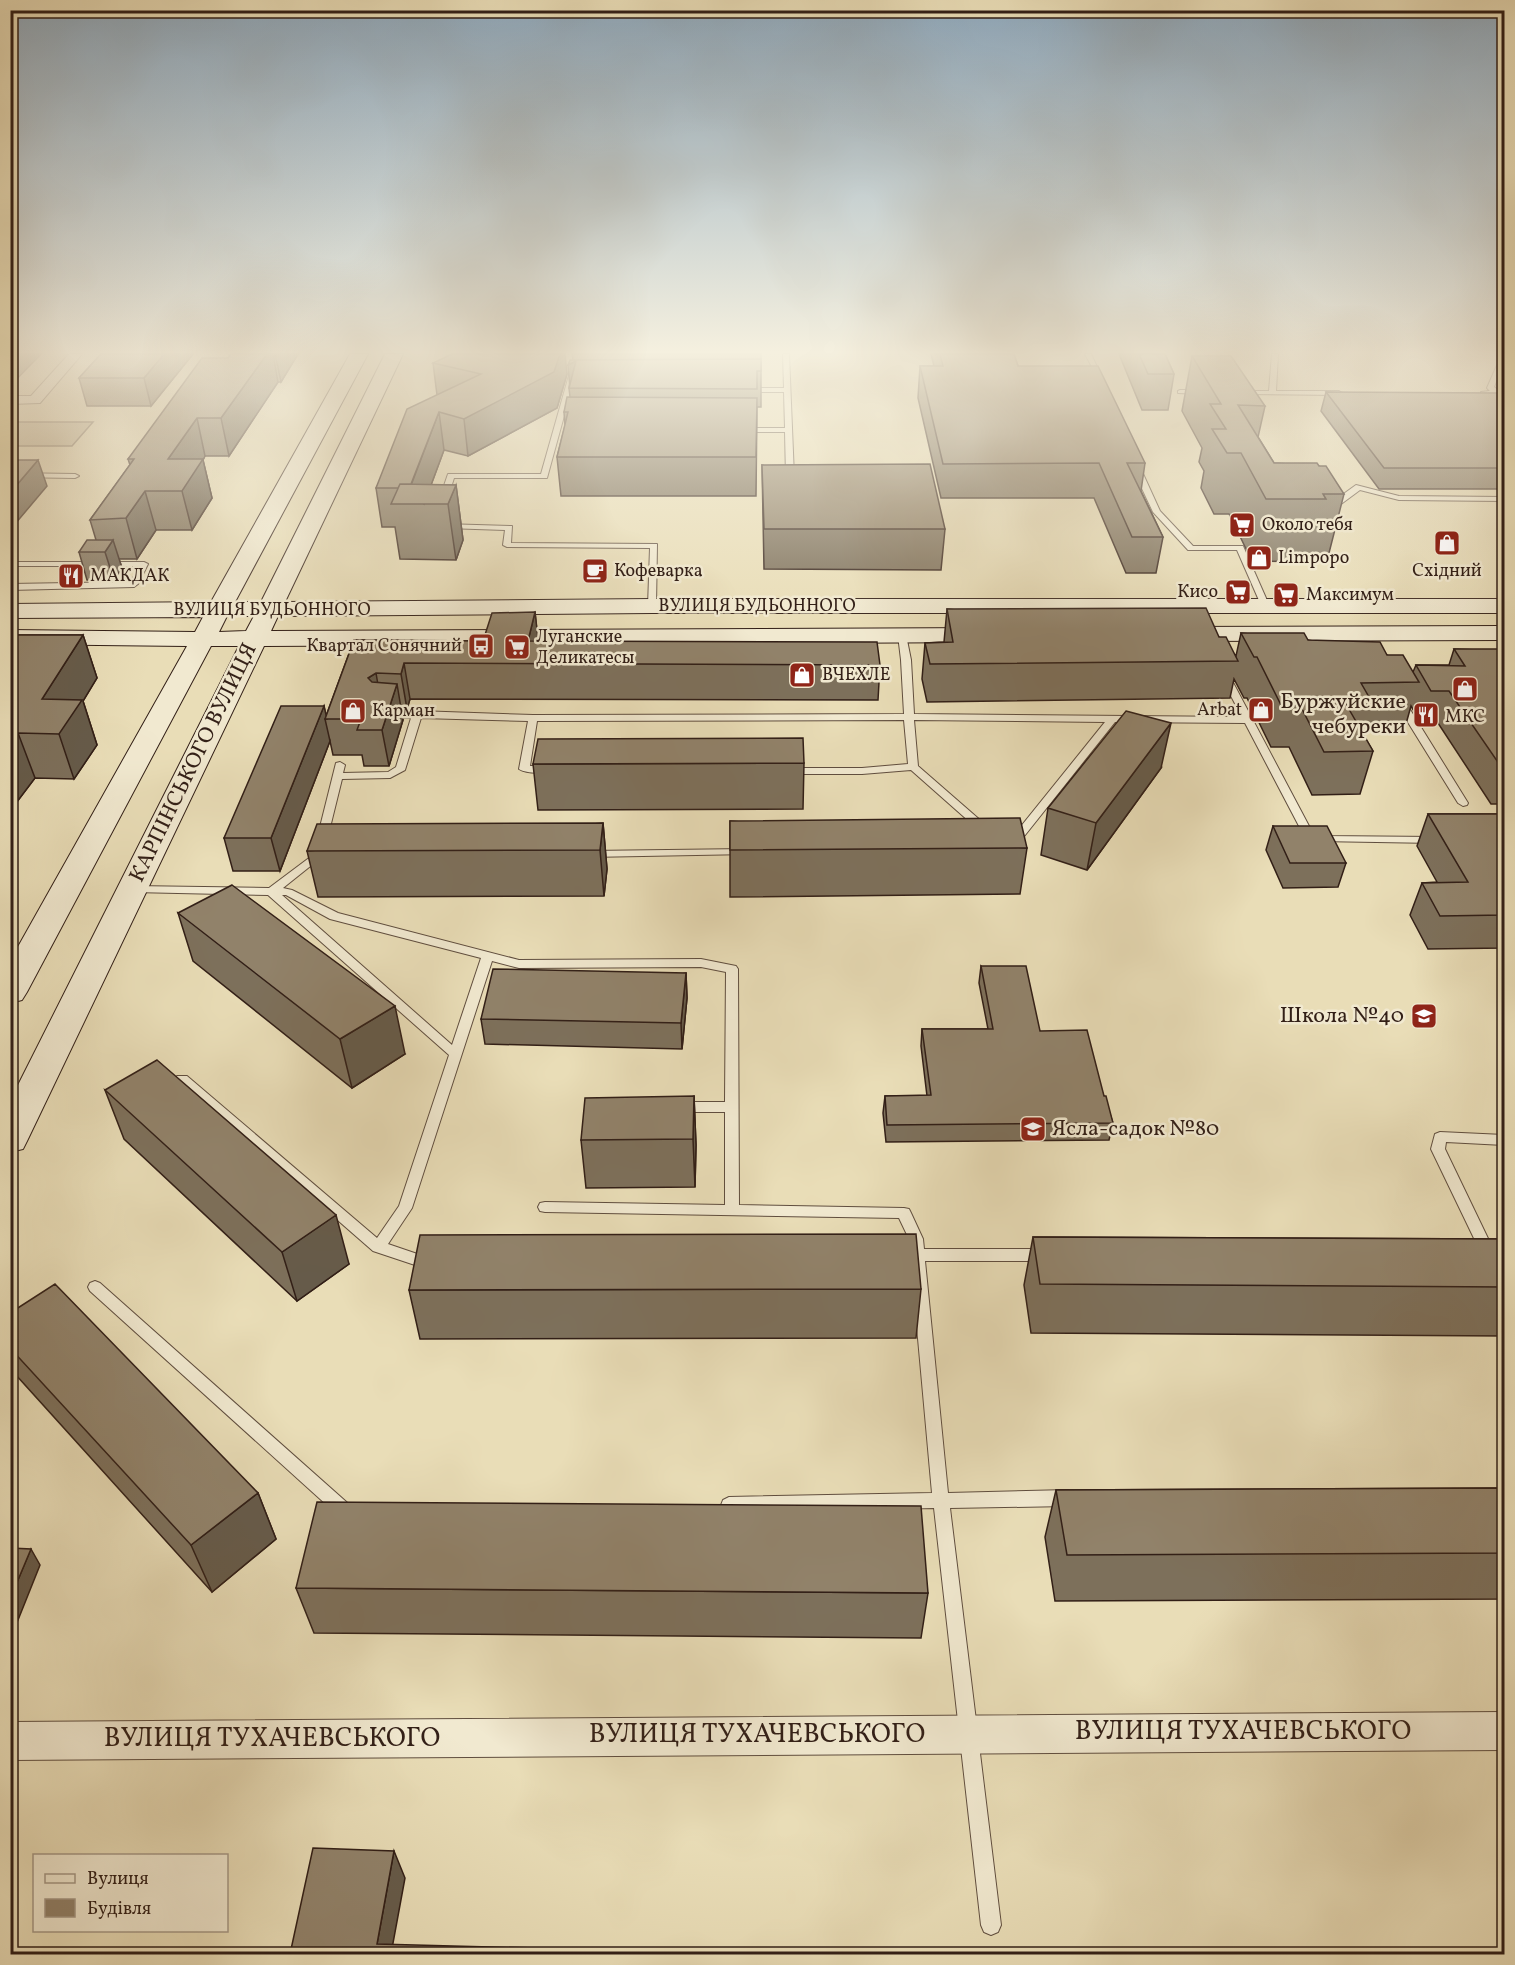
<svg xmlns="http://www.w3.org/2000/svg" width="1515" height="1965" viewBox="0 0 1515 1965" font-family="Vollkorn,serif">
  <rect width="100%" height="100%" fill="#e9ddb7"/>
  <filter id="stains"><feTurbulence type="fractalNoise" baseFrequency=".00333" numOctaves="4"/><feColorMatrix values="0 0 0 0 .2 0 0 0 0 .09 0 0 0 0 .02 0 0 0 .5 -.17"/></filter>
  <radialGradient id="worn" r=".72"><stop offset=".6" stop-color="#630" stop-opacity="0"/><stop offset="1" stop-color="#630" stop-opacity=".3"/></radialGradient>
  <path fill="#cabd9c" stroke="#7e6e5a" stroke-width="1.5" d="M10,422H93L72,446H11Z"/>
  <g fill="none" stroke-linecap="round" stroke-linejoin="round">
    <defs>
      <path id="lane" d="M575,354H581L547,478H454L447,500L440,502L439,500L448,474H541Z
        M783,354H789L794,477L790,479L786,477L785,432H741L737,430L741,428H785L784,392H746L743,390L746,388H784Z
        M1085,354H1091L1103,380H1099Z
        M1272,354H1278L1276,391H1339L1342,393L1339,395L1238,394L1237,393L1240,391H1269Z
        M1504,354V362L1494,387L1502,393L1499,395L1481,394V392L1490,391L1487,388L1501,356Z
        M1180,390H1201L1204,392L1201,394L1178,393V391Z
        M1132,463L1139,465L1160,511L1193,546H1243L1269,605L1268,607L1261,605L1237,550H1188L1153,512L1131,465Z
        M10,473L75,474L79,476L75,478L10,477Z
        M1356,485L1399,496L1504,497V501L1399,500L1360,490L1337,507H1331V503Z
        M443,524L512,526L511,543L657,544L656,606L652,609L648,606L650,548L507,547L503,545L505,530L446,528L442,526Z
        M14,562H144L148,564L138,584L134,587L10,590V584L131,582L139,566H16L10,570V563Z
        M902,632L906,635L911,660L914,714L1242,717L1220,675L1222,673H1228L1309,826L1324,836L1435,837L1440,840L1435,843L1318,841L1300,828L1245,723L1115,722L1018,844H1010L1009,842L1010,840L1105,722L914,720L918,766L988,827L989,829L988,831H980L911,770L862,774H789L784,771L789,768H862L908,764L904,720L537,721L530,766H550L555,769C547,774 527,774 519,769L528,721L421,718L405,770L390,778L342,779L323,856L283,888L292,890L338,913L519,960L701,959L736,966L738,969L739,1205L904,1208L909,1209L911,1213L923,1239L924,1249H1046L1051,1251L1053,1255L1051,1259L1046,1261H925L948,1493L1068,1490L1074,1493L1076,1498L1074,1503L1068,1506L950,1508L1001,1925L998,1932L991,1935L984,1932L981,1925L934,1508L729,1513L723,1510L721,1505L723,1500L729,1497L932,1493L909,1239L899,1218L545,1212L540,1211L538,1207L540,1203L545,1202L725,1205V1112H679L674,1110L672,1107L674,1104L679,1102H725L726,972L701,967L519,968L492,961L412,1208L388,1244L435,1260L437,1264L435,1268L430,1270L373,1251L176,1079L177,1076H187L377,1238L399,1206L449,1055L268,895L133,892L127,889L133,886L269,888L313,855L336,763L340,762L345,765L343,773L388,772L396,767L411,718L387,717L382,714L384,712L417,711L533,715L904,714L901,660L898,635ZM282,895H286L330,919L481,958L452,1045Z
        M1401,700L1406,703L1468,803L1467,805L1463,806L1458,803L1396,703Z
        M746,849L751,852L750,854L589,857L584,854L589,851Z
        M1440,1132L1504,1135V1145L1446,1142L1445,1149L1495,1253L1493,1257L1488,1259L1483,1257L1431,1149L1435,1134Z
        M95,1281L100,1283L352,1507L354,1512L352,1517L346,1520L340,1517L90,1291L88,1287L90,1283Z"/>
      <path id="street" d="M69,354H82L40,403L10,404V396H31Z
        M1504,1712V1750L10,1760V1722Z"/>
      <path id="secondary" d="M350,354H368L235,602H261L385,354H403L285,602L652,599H1504V613H652L278,616L271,631L990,628L999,630L1002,635L999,640L990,642L264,646L28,1139L23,1149L10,1152V1101L239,646H211L27,992L22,1000L10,1003V961L187,646L10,644V630L195,632L203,617L10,618V604L211,602ZM227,616H254L246,631L219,632Z
        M1504,626V640L1173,641L1164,639L1161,634L1164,629L1173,627Z"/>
    </defs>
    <use href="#lane" stroke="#604e3f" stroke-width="2"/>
    <use href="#street" stroke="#604e3f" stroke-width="2"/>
    <use href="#secondary" stroke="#321f17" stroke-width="2"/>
    <use href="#lane" fill="#f1e9d0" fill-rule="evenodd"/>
    <use href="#street" fill="#f1e9d0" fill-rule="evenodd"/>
    <use href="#secondary" fill="#f1e9d0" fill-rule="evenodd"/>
  </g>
  <path fill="#7d705b" stroke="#321f17" stroke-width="1.5" d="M101,354H193L151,406H87L79,378Z
    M231,354H298L281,382H278L229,456H205L203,460L212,498L192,530H156L137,559H119L122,568L114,580H87L79,552L96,540L90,520L130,465L128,459L228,358Z
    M572,354H761V407H757L756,496H561L557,457L565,426L564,412L570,397L569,388L573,360Z
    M931,354H1014L1018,366L1145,463L1141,491L1163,537L1156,573H1126L1094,498H941L918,398L920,366H934Z
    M1119,354H1165L1174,374L1168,410H1142Z
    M1192,356L1265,406L1258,437L1274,463L1319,466L1344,494L1328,557L1312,556L1311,562L1252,561L1229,514H1214L1201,488L1204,471L1199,462L1202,448L1182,411Z
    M433,363L567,374L557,408L468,456L444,450L431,485H456L463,540L456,560L400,559L395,527H382L376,488L437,395Z
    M1326,392L1504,398V489H1379L1321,411Z
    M762,465L945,529L941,570L764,569Z
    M947,609L1219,637L1236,656L1241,633L1308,640L1387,655L1413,672L1416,665H1449L1454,649L1504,651V804H1491L1438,723H1421L1411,706L1406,724H1367L1364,736L1373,751L1360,794L1312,795L1289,747H1271L1247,698H1244L1234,679L1230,698L927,702L922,679L925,643L944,642Z
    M535,612L538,641L880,665L878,700L410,699L407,709H402L403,720L389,766H364L362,755H333L330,741L280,871H233L224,838L324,706L326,716L354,640L483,641Z
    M10,635H83L97,678L83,701L97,745L74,779L35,778L10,811Z
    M804,763L803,809L538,810L533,764Z
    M1161,768L1087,870L1041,855L1048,808Z
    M1428,814H1504V948L1428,949L1410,915L1422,883L1437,882L1417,846Z
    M730,821L1027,848L1020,894L730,897Z
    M603,823L607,869L604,896L318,897L307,851Z
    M1273,826L1346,863L1338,887L1283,888L1266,850Z
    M178,913L405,1054L352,1088L193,961Z
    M981,966L1040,1031L1104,1096L1113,1123L1109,1140L886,1142L883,1113L885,1096H927L921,1046L922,1029H988L979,983Z
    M686,973L687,998L682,1049L485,1044L481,1019Z
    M105,1090L349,1264L297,1301L124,1139Z
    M694,1096L696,1145L695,1187L586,1188L581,1140Z
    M1033,1237L1504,1239V1336L1031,1333L1024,1285Z
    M921,1289L916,1338L420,1339L409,1290Z
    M10,1313L258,1493L276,1539L212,1592L16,1375L10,1364Z
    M1504,1488V1599L1055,1601L1045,1537L1056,1490Z
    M296,1588L928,1593L921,1638L314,1633Z"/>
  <path fill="#665b4a" stroke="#321f17" stroke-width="1.5" d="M14,354H41L10,386V357Z
    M164,354H193L151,406L144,378Z
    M267,354H273L278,382L229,456L221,418Z
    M275,354H298L281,382Z
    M560,354H565L567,374L557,408L468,456L464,419Z
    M576,361L570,388L568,365Z
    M439,412L444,450L424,504L410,488Z
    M197,418L205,456L203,460L212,498L192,530L182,491L168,459Z
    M38,460L47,486L10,530V493Z
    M456,485L463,540L456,560L448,504Z
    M145,491L156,530L137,559L126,518Z
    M113,540L122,568L114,580L105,552Z
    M535,612L539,647L528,641Z
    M83,635L97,678L83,701L97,745L74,779L59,734L42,699Z
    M404,663L410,699L407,709L401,674Z
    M376,673L382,709L368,678Z
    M397,684L403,720L389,766L382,730Z
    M324,706L327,719H325L330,741L280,871L271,838Z
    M1171,723L1161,768L1087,870L1096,823Z
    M18,733L35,778L10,811V743Z
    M603,823L607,869L604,896L600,850Z
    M686,973L687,998L682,1049L681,1023Z
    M395,1006L405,1054L352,1088L340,1039Z
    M694,1096L696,1145L695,1187L693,1139Z
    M336,1215L349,1264L297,1301L282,1252Z
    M258,1493L276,1539L212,1592L191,1545Z
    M31,1549L40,1565L10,1640V1599Z
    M394,1851L405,1878L391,1954L377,1944Z"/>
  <path fill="#91826a" stroke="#321f17" stroke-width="1.5" d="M101,354H164L144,378H79Z
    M231,354H267L221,418H197L168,459H203L182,491H145L126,518L90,520L134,459H128L202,358H228Z
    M452,354H560L554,372L464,419L439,412L411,484H400L398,488H376L407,409L481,374L433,363Z
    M940,354H1014L1018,366H1098L1145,463H1127L1163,537H1132L1099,463L943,464L920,366H943Z
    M1139,354H1165L1174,374H1148Z
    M1192,356H1231L1265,406L1238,405L1274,463H1317L1319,466H1326L1344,494H1323L1326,499H1266L1241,453H1227L1212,429H1226L1210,404H1221Z
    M761,359V371H757V389L569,388L576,361L568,365L570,360Z
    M1326,392L1500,393L1504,398V468H1384Z
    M567,397L757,398L756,457H557L568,412H564Z
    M10,460H38L10,493Z
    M930,464L945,529H764L762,465Z
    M400,484L456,485L448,504H391Z
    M87,540H113L105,552H79Z
    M1206,608L1219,637H1226L1238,661L930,664L925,643L953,642L947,609Z
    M535,612L528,641L877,642L880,665L404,663L401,674L376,673L368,678L372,682L397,684L382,730H357L361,719H325L354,640L483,641L492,613Z
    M1241,633H1304L1308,640L1380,642L1387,655H1403L1419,682L1361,683L1373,704H1346L1373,751L1324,752L1300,705H1281L1257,657H1254Z
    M10,635H83L42,699L82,700L59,734L18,733L10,743Z
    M1454,649H1497L1504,651V771L1449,691H1431L1416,665L1465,666Z
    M281,706H324L271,838H224Z
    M1126,711L1171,723L1096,823L1048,808Z
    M803,738L804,763L533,764L538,739Z
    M1428,814H1504V915L1440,916L1422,883L1468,882Z
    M1020,818L1027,848L730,850V821Z
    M603,823L600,850L307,851L317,824Z
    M1273,826H1327L1346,863H1290Z
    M232,885L395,1006L340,1039L178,913Z
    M981,966H1026L1040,1031L1087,1030L1104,1096H1106L1113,1123L887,1125L885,1096L931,1095L922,1029H993Z
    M493,969L686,973L681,1023L481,1019Z
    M157,1060L336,1215L282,1252L105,1090Z
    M694,1096L693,1139L581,1140L585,1098Z
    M916,1234L921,1289L409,1290L420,1235Z
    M1033,1237L1504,1239V1287L1040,1284Z
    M55,1284L258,1493L191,1545L10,1348V1313Z
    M1504,1488V1553L1067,1555L1056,1490Z
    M317,1502L921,1506L928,1593L296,1588Z
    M10,1548L31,1549L10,1599Z
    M313,1848L394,1851L377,1944L769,1954H290Z"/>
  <linearGradient id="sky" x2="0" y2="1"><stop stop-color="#8faabf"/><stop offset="0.56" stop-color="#f5f0df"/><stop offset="1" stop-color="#f5f0df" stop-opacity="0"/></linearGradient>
  <rect width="1515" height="629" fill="url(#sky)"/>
  <defs>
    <symbol id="supermarket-square" viewBox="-11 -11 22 22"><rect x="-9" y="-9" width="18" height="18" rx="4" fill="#8f2418" stroke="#f1e9d0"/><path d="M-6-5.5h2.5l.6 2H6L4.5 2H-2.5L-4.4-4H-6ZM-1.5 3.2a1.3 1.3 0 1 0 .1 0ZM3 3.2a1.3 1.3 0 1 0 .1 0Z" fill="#fff"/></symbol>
    <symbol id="shop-square" viewBox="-11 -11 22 22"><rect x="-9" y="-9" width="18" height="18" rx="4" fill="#8f2418" stroke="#f1e9d0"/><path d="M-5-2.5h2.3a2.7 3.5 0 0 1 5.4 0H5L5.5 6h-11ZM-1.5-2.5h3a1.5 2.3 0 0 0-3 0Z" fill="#fff"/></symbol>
    <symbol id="cafe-square" viewBox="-11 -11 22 22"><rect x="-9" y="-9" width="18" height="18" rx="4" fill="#8f2418" stroke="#f1e9d0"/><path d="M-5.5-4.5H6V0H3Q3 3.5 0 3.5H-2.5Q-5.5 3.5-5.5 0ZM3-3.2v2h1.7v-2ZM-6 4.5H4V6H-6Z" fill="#fff"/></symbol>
    <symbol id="restaurant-square" viewBox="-11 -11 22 22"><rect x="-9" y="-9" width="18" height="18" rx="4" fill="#8f2418" stroke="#f1e9d0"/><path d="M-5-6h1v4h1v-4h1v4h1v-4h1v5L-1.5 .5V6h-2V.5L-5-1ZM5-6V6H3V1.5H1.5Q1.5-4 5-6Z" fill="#fff"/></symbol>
    <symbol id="bus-square" viewBox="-11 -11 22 22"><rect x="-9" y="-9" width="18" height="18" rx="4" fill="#8f2418" stroke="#f1e9d0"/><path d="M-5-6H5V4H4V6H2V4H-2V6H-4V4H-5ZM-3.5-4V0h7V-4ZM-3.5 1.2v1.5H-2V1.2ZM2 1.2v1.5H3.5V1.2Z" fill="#fff"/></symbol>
    <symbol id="school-square" viewBox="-11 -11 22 22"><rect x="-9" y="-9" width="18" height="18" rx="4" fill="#8f2418" stroke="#f1e9d0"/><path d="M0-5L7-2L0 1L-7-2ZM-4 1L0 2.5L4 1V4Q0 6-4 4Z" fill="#fff"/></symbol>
  </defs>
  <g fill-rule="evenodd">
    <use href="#supermarket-square" x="1227" y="510" width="30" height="30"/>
    <use href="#shop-square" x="1432" y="528" width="30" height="30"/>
    <use href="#shop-square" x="1244" y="543" width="30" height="30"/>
    <use href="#cafe-square" x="580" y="556" width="30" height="30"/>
    <use href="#restaurant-square" x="56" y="561" width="30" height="30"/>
    <use href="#supermarket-square" x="1223" y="577" width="30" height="30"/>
    <use href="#supermarket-square" x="1271" y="580" width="30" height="30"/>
    <use href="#bus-square" x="466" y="631" width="30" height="30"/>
    <use href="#supermarket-square" x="502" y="632" width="30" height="30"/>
    <use href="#shop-square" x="787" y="660" width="30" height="30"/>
    <use href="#shop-square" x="1450" y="674" width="30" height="30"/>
    <use href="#shop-square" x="1246" y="695" width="30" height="30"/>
    <use href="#shop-square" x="338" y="696" width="30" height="30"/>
    <use href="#restaurant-square" x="1411" y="700" width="30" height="30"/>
    <use href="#school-square" x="1409" y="1001" width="30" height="30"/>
    <use href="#school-square" x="1018" y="1114" width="30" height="30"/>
  </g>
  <g text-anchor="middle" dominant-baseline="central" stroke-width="5" stroke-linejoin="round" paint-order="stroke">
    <g font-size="18" fill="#321f17" stroke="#f1e9d0" text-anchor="start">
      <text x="1262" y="525">Около тебя</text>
      <text x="1278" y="558">Limpopo</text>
      <text x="614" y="571">Кофеварка</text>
      <text x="1447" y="571" text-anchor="middle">Східний</text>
      <text x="90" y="576">МАКДАК</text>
      <text x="1218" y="592" text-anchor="end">Кисо</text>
      <text x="1306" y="595">Максимум</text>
      <text x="536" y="637">Луганские<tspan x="536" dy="21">Деликатесы</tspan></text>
      <text x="462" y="646" text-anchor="end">Квартал Сонячний</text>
      <text x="822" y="675">ВЧЕХЛЕ</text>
      <text x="1242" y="710" text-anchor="end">Arbat</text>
      <text x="372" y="711">Карман</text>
      <text x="1465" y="717" text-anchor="middle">МКС</text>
    </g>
    <g font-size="18" fill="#321f17" stroke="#f1e9d0">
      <text x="757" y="606">ВУЛИЦЯ БУДЬОННОГО</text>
      <text x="272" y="610">ВУЛИЦЯ БУДЬОННОГО</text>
    </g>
    <g font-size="22" fill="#321f17" stroke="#f1e9d0" text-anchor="end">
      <text x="1406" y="702">Буржуйские<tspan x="1406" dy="25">чебуреки</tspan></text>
      <text x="1404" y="1016">Школа №40</text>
      <text x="1052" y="1129" text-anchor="start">Ясла-садок №80</text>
    </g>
    <g font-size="22" fill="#321f17" stroke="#f1e9d0">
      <text transform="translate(194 763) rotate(-64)">КАРПІНСЬКОГО ВУЛИЦЯ</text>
    </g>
    <g font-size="27" fill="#321f17" stroke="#f1e9d0">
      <text x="1243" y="1732">ВУЛИЦЯ ТУХАЧЕВСЬКОГО</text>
      <text x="757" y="1735">ВУЛИЦЯ ТУХАЧЕВСЬКОГО</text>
      <text x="272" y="1739">ВУЛИЦЯ ТУХАЧЕВСЬКОГО</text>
    </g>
  </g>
  <rect width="1515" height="1965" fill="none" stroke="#e9ddb7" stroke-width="36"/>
  <rect x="12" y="12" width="1491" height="1941" fill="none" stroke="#321f17" stroke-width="3"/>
  <rect x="18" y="18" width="1479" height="1929" fill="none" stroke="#321f17" stroke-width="1.5"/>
  <rect x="33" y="1854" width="195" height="78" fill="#f1e9d0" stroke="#a59886" stroke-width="1.5"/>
  <rect x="45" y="1874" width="30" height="9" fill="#f1e9d0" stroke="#a59886" stroke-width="1.5"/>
  <text x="87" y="1884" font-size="18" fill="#321f17">Вулиця</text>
  <rect x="45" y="1899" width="30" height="18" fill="#91826a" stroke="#a59886" stroke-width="1.5"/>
  <text x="87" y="1914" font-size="18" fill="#321f17">Будівля</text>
  <rect width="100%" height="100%" filter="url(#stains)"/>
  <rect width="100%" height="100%" fill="url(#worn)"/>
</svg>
